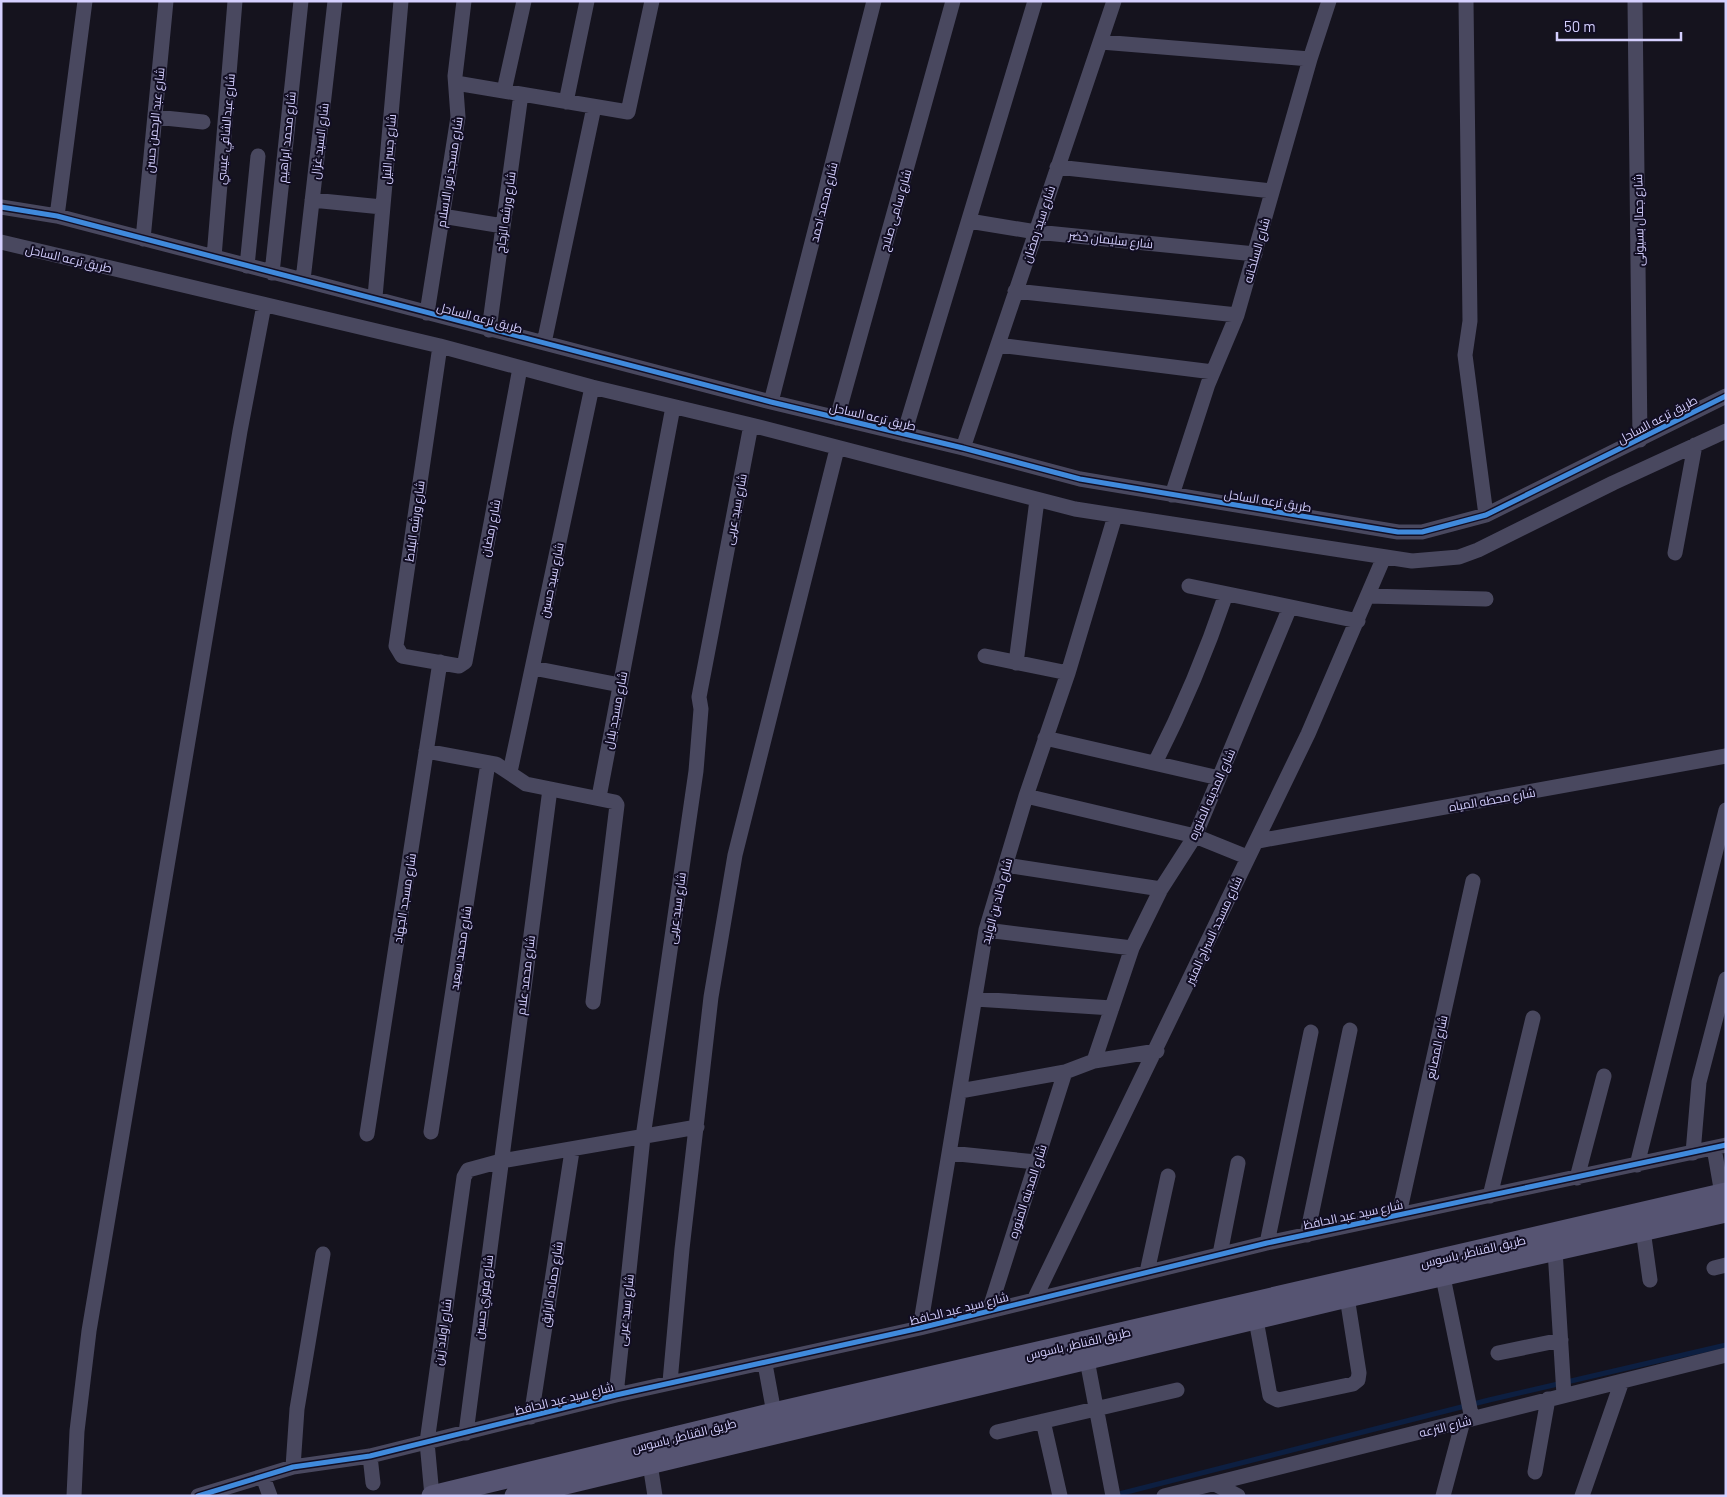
<svg xmlns="http://www.w3.org/2000/svg" width="1727" height="1497" viewBox="0 0 1727 1497" font-family="Barlow,Cairo,sans-serif">
  <rect width="100%" height="100%" fill="#15131e"/>
  <g fill="none" stroke-linecap="round" stroke-linejoin="round">
    <path stroke="#0d1f41" stroke-width="5" d="M1115,1495L1489,1400L1726,1345"/>
    <path stroke="#49485f" stroke-width="15" d="M1466,1L1470,321L1465,355L1486,515
      M1635,1L1640,440
      M1101,42L1310,59
      M456,83L628,112L652,1
      M504,91L524,1
      M566,102L587,1
      M155,117L203,122
      M1057,167L1272,191
      M312,200L382,207
      M1,207L57,216L771,402L963,448L1080,479L1398,532H1422L1486,515L1726,396
      M57,216L85,1
      M442,216L503,226
      M969,221L1036,232L1255,254
      M143,239L166,1
      M1,242L440,346L592,387L751,425L1075,509L1412,561L1459,557L1478,550L1613,483L1726,431
      M214,257L235,1
      M247,266L258,156
      M272,273L301,1
      M303,280L335,1
      M1015,291L1237,315
      M375,297L401,1
      M427,313L458,117L455,76L464,1
      M489,330L521,94
      M544,343L594,107
      M998,345L1213,372
      M440,346L396,646L402,656L459,666L465,662L520,368
      M771,402L874,1
      M837,418L953,1
      M904,434L1035,1
      M963,448L1114,1
      M1172,495L1208,384L1237,315L1310,59L1329,1
      M1675,553L1695,445
      M1189,586L1358,621
      M1368,596L1486,599
      M985,656L1068,673
      M1016,663L1037,500
      M533,668L620,685
      M1045,738L1219,778
      M426,751L496,764L526,784L615,802L617,805L593,1002
      M1155,763C1183,708 1206,653 1226,594
      M510,772L592,387
      M1026,796L1195,836L1247,857
      M599,797L673,407
      M1258,841L1726,756
      M1006,865L1161,889
      M986,930L1132,948
      M975,999L1112,1008
      M1094,1061L1132,948L1161,889L1195,836L1290,607
      M960,1091L1065,1072L1094,1061L1157,1051
      M431,1132L488,763
      M367,1134L440,662
      M1714,1148L1722,1194
      M949,1153L1036,1162
      M1693,1153L1699,1082L1726,979
      M1637,1165L1726,810
      M1577,1178L1604,1076
      M1490,1196L1533,1018
      M1399,1214L1473,881
      M1643,1230L1650,1280
      M1307,1235L1350,1030
      M1267,1243L1311,1032
      M1555,1250L1564,1395
      M1220,1254L1238,1163
      M1714,1268L1726,1265
      M1147,1272L1168,1176
      M1443,1277L1472,1419
      M1034,1300L1308,734L1384,557
      M989,1311L1065,1072
      M1256,1320L1270,1396L1278,1400L1353,1384L1358,1380L1359,1373L1347,1297
      M920,1328L986,930L1026,796L1068,673L1115,516
      M1498,1353L1561,1340
      M1087,1360L1113,1496
      M765,1364L774,1413
      M670,1382L682,1249L711,997L735,855L837,449
      M616,1395L643,1137L696,771L701,709L699,697L751,425
      M531,1417L572,1151
      M1043,1421L1060,1496
      M997,1432L1177,1390
      M466,1433L550,789
      M370,1456L373,1483
      M650,1464L655,1496
      M293,1467L297,1409L323,1254
      M1535,1472L1548,1399
      M263,1477L270,1496
      M1215,1484L1238,1496
      M74,1496L77,1431L89,1331L240,431L264,305
      M198,1496L293,1467L370,1456L616,1395L920,1328L1267,1243L1726,1145
      M432,1496L427,1442L464,1177L468,1170L501,1161L697,1127
      M1164,1496L1726,1355
      M1443,1496L1463,1421
      M1582,1496L1622,1381"/>
    <path stroke="#565472" stroke-width="21" d="M432,1496L774,1413L1726,1193
      M515,1496L1347,1297L1726,1212"/>
    <defs>
      <path id="cycleway" d="M1,207L57,216L771,402L963,448L1080,479L1398,532H1422L1486,515L1726,396
        M198,1496L293,1467L370,1456L616,1395L920,1328L1267,1243L1726,1145"/>
    </defs>
    <use href="#cycleway" stroke="#120e23" stroke-width="8"/>
    <use href="#cycleway" stroke="#408adc" stroke-width="5"/>
  </g>
  <g text-anchor="middle" dominant-baseline="central" stroke-width="4" stroke-linejoin="round" paint-order="stroke">
    <g font-size="12" fill="#d5d0ff" stroke="#120e23">
      <text transform="translate(154 120) rotate(-84)">شارع عبد الرحمن حسن</text>
      <text transform="translate(225 129) rotate(-85)">شارع عبدالشافي عيسي</text>
      <text transform="translate(286 137) rotate(-84)">شارع محمد ابراهيم</text>
      <text transform="translate(319 141) rotate(-83)">شارع السيد غزال</text>
      <text transform="translate(388 149) rotate(-85)">شارع جسر النيل</text>
      <text transform="translate(449 172) rotate(-81)">شارع مسجد نور الاسلام</text>
      <text transform="translate(823 202) rotate(-76)">شارع محمد احمد</text>
      <text transform="translate(895 210) rotate(-74)">شارع سامى صلاح</text>
      <text transform="translate(505 212) rotate(-82)">شارع ورشه الزجاج</text>
      <text transform="translate(1638 220) rotate(-91)">شارع جمال بسيونى</text>
      <text transform="translate(1038 224) rotate(-72)">شارع سيد رمضان</text>
      <text transform="translate(1111 239) rotate(6)">شارع سليمان خضر</text>
      <text transform="translate(1256 250) rotate(-74)">شارع السلخانه</text>
      <text transform="translate(69 258) rotate(13)">طريق ترعه الساحل</text>
      <text transform="translate(480 317) rotate(15)">طريق ترعه الساحل</text>
      <text transform="translate(873 416) rotate(13)">طريق ترعه الساحل</text>
      <text transform="translate(1657 419) rotate(-28)">طريق ترعه الساحل</text>
      <text transform="translate(1268 500) rotate(9)">طريق ترعه الساحل</text>
      <text transform="translate(735 509) rotate(-79)">شارع سيد عربى</text>
      <text transform="translate(414 521) rotate(-82)">شارع ورشه البلاط</text>
      <text transform="translate(490 528) rotate(-79)">شارع رمضان</text>
      <text transform="translate(551 580) rotate(-78)">شارع سيد حسين</text>
      <text transform="translate(615 710) rotate(-79)">شارع مسجد بلال</text>
      <text transform="translate(1211 794) rotate(-66)">شارع المدينه المنوره</text>
      <text transform="translate(1492 799) rotate(-10)">شارع محطه المياه</text>
      <text transform="translate(404 898) rotate(-81)">شارع مسجد الجهاد</text>
      <text transform="translate(996 901) rotate(-75)">شارع خالد بن الوليد</text>
      <text transform="translate(676 908) rotate(-82)">شارع سيد عربى</text>
      <text transform="translate(1213 930) rotate(-65)">شارع مسجد السراج المنير</text>
      <text transform="translate(460 948) rotate(-81)">شارع محمد سعيد</text>
      <text transform="translate(525 975) rotate(-83)">شارع محمد علام</text>
      <text transform="translate(1436 1047) rotate(-78)">شارع المصانع</text>
      <text transform="translate(1027 1191) rotate(-72)">شارع المدينه المنوره</text>
      <text transform="translate(1353 1214) rotate(-12)">شارع سيد عبد الحافظ</text>
      <text transform="translate(1473 1251) rotate(-13)">طريق القناطر, باسوس</text>
      <text transform="translate(551 1284) rotate(-81)">شارع حماده الرايق</text>
      <text transform="translate(483 1297) rotate(-83)">شارع فوزي حسين</text>
      <text transform="translate(959 1308) rotate(-14)">شارع سيد عبد الحافظ</text>
      <text transform="translate(625 1310) rotate(-84)">شارع سيد عربى</text>
      <text transform="translate(442 1332) rotate(-82)">شارع اولاد زين</text>
      <text transform="translate(1078 1343) rotate(-13)">طريق القناطر, باسوس</text>
      <text transform="translate(564 1398) rotate(-14)">شارع سيد عبد الحافظ</text>
      <text transform="translate(1445 1426) rotate(-14)">شارع الترعه</text>
      <text transform="translate(684 1435) rotate(-14)">طريق القناطر, باسوس</text>
    </g>
  </g>
  <rect width="1727" height="1497" fill="none" stroke="#d5d0ff" stroke-width="5"/>
  <path d="M1557 32v8h124v-8" fill="none" stroke="#d5d0ff" stroke-width="2.5"/>
  <text x="1564" y="32" font-size="15" fill="#d5d0ff" stroke="#120e23" stroke-width="4" paint-order="stroke">50 m</text>
</svg>
